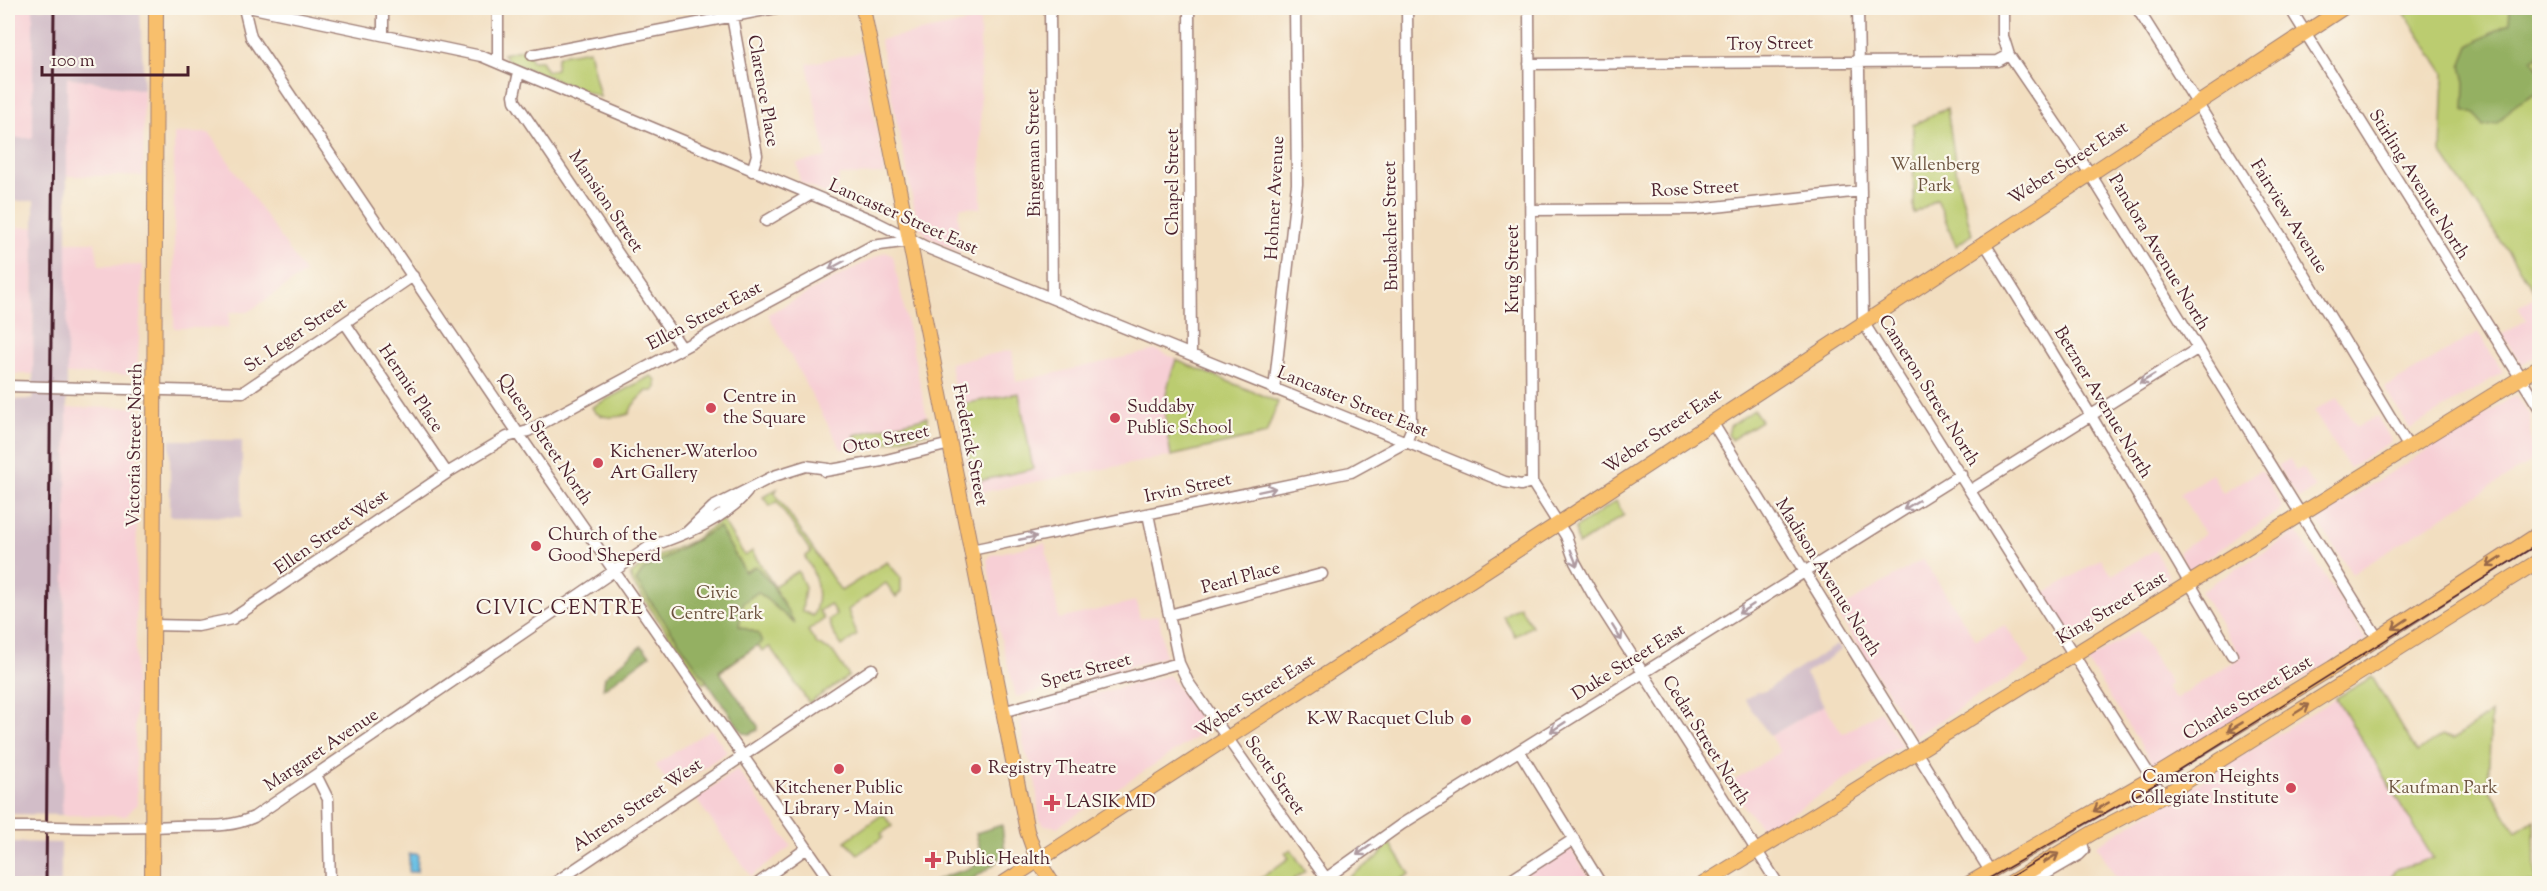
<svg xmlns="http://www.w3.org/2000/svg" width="2547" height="891" viewBox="0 0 2547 891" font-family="'Sorts Mill Goudy',serif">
  <rect width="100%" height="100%" fill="#fbf7ec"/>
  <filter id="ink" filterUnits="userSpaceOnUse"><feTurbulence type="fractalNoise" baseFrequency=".0167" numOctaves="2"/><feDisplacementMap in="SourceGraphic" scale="12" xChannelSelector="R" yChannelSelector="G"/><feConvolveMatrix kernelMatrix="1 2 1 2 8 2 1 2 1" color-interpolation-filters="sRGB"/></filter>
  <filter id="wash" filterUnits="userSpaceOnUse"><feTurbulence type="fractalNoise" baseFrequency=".008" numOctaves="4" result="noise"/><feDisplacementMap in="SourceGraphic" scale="24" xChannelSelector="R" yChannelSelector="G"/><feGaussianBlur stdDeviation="1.35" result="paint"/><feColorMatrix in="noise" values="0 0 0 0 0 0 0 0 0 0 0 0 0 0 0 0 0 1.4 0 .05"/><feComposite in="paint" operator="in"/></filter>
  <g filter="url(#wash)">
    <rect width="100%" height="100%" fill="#f2dec0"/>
    <path fill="#f7cfd5" d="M8,8H33V139L8,138Z
      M980,20L981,208L961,207L958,213L961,253L928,237L918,226L880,40Z
      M862,52L885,174L839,175L837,199L800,182L797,163L826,157L807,64Z
      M67,77L144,90L143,176H66Z
      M174,133H209L305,273L248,312H230L228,328H174Z
      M15,227H34L33,374H8V248H15Z
      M66,242H95L99,266L143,265L137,375L66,374Z
      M885,252L893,256L927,417L855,435L862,449H841L768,314Z
      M2538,295L2539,354L2522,365L2502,335L2526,320L2518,307Z
      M2478,332L2503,372L2410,429L2385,388Z
      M1012,350L1016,382L1156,350L1278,402L1266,434L1171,456L972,494L950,363Z
      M2516,395L2530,416L2532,461L2352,574L2316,519Z
      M2338,398L2357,427L2377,416L2392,441L2349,468L2314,411Z
      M138,407L135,730L137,804L126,816L62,815L67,408Z
      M2290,459L2296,471L2302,468L2316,488L2299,499L2277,466Z
      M2261,470L2282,505L2280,510L2189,570L2178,552L2205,534L2180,494L2212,474L2223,493Z
      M2297,532L2366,640L2156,769L2087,661L2137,630L2171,684L2166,687L2175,699L2241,657L2200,591Z
      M1045,543L1059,619L1136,601L1140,619L1159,615L1165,657L1016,697L999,631L987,560L990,555Z
      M2155,550L2170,579L2073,640L2044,594L2101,559L2112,575Z
      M1923,559L1976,640L2005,625L2031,664L1915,736L1836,611Z
      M1169,675L1208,730L1057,827L1044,825L1039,819L1036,785L1032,765L1025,752L1020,724L1026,711Z
      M2336,698L2433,859L2398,869L2387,883L2120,884L2097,845Z
      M1824,705L1843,734L1880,711L1902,745L1768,827H1761L1727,785L1780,752L1770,736Z
      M711,729L727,752L673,789L655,765Z
      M737,769L791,846L751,876L696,799Z
      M1569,846L1593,883L1511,884Z"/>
    <path fill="#d2bdc8" d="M33,8H140L144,90L67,77V408L62,815L8,814V400L33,399L34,227V201H8V138H33Z
      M170,440H242V517L170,516Z
      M1838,644L1841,650L1805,674L1824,705L1770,736L1745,700L1757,692L1765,691Z
      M8,842L61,843V883H8Z"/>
    <path fill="#bbcc6f" stroke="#82764d" stroke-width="1.5" d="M2401,8H2539V298L2441,152L2444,73Z
      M529,48L531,61H541L547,71L556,69L557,58L560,55L589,50L600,97L510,62L503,54Z
      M1947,108L1958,182L1972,234L1956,246L1937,199L1914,214L1913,125Z
      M1176,360L1278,402L1266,434L1171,456C1164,412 1160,403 1176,360Z
      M651,376L656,380V388L653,391H647L633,405L629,414C618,418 596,420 592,407Z
      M1019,393L1033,469L974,482L958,405Z
      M1754,410L1761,421L1731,440L1728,435L1730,426Z
      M927,417L929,432L862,449L854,435Z
      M777,489L775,493L841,591L887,562L901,578V592L896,597L886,583L848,610L857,635L842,646L833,633L829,620L836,614L830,604L819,611L824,619L808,631L817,644L833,652L849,676L809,703L770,647L762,651L758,645L703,684L632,582L630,575L648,561L692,541L722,520L745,556L752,551L774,586L798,571L805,587L802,611L813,616C822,595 817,575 805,557L811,552L777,502L770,506L763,497Z
      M1616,501L1624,515L1578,545L1575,528Z
      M1519,606L1532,626L1515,636L1503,616Z
      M2372,677L2417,752L2442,735L2453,739L2491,713L2488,787L2516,832L2534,820L2535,883H2387L2397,869L2433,858L2336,698Z
      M883,814L892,826L881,834L883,837L858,854L845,841Z
      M1389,842L1410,874L1395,883H1346L1349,877L1378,857Z
      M1291,849L1305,871L1289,883H1254L1289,858L1285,853Z"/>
    <path fill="#94b062" stroke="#6f6846" stroke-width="1.5" d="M2507,8H2539V55L2532,60L2539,70V91L2516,104L2497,123L2483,126L2475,114L2464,110L2465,82L2461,66L2469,46L2509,23L2510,10Z
      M719,527L745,572L756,566L773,586L795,624L758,592L743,603L739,626L758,633L762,642L719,671L758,726V730L749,734L743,733L636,581L643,570Z
      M641,646L650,655L603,689L605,677Z
      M1002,825L1005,852L993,865L967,883H932C948,871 970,874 982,858L976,833Z"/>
    <path fill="#67bfe4" stroke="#586f88" stroke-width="1.5" d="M409,854H418L417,872H409Z"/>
  </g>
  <g filter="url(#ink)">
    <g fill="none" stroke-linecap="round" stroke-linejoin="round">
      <defs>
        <path id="minor" d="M244,8L251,37L518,433L832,884
          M253,8L481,56L872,220L930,249L1505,482L1521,485L1532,482
          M498,8V62
          M1050,8L1052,298
          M1189,8L1191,355
          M1529,8L1532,482L1566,536L1575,562L1592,593L1778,884
          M1858,8L1863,322L2163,796
          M2003,8V36L2009,55L2089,172L2378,639
          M2137,8L2288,247L2408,446
          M2290,8L2540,409
          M732,16L757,155L752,171
          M383,34V8
          M532,55L776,8
          M1529,64L1998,61L2009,55
          M519,72L514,95L515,101L682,348
          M1531,210L1697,209L1861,191
          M766,221L810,195
          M1984,242L2090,414L2232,655
          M345,323L447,473
          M8,386L243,392L413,276
          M1274,390L1297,184L1295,8
          M1712,422L1990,871
          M1406,442L1411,430L1407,8
          M825,471L882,461L950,444
          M1971,490L2197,349
          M1148,514L1179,663L1188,682L1330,884
          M687,532L713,507L774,476L806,466L829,469
          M971,550L1341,474L1351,472L1406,442
          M1169,615L1322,574
          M153,625L198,626L232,619L447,473L507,437L528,431L872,246L910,241
          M1002,712L1179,663
          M1520,752L1601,884
          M316,775L328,799L330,884
          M8,827H29
          M56,827C96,828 136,828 176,826C204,825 228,829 254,817L649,547C684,534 722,522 747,492
          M553,884L872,669
          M757,884L807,848
          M1318,884L1402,824L1961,474
          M1505,884L1574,839
          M2029,884L2079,855L2084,850L2081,840"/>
        <path id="major" d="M863,8L1027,831L1037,859L1053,884
          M152,884L156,8
          M1002,884L1570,516L2343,8
          M1703,884L2540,366
          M1968,884L2152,778L2332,668L2540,533
          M2008,884L2094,832L2163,796L2540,560"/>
      </defs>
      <use href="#minor" stroke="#9e7e76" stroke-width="13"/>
      <use href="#major" stroke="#9e7e76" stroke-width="16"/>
      <use href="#minor" stroke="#fff" stroke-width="10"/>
      <use href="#major" stroke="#f8bf6c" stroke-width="14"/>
      <path stroke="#4a1f2b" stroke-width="1.5" d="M1979,884L2156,784L2540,543
        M1999,884L2050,853"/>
      <path stroke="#4a1f2b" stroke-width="3" d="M46,884L54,8"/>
      <defs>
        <path id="minor-bridge" d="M29,827H56"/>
      </defs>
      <use href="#minor-bridge" stroke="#9e7e76" stroke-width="13" stroke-linecap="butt"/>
      <use href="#minor-bridge" stroke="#fff" stroke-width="10"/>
    </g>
    <defs><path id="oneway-shaft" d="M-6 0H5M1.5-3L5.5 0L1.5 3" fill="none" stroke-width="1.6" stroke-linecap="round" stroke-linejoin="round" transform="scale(1.5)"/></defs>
    <g stroke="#ae9aa0">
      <use href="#oneway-shaft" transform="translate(837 265) rotate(152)"/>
      <use href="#oneway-shaft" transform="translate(2147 379) rotate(149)"/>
      <use href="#oneway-shaft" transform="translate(1267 490) rotate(-12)"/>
      <use href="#oneway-shaft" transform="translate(1911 505) rotate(148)"/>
      <use href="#oneway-shaft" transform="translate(1028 538) rotate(-11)"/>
      <use href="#oneway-shaft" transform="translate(1574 558) rotate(68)"/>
      <use href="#oneway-shaft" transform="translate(1746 609) rotate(148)"/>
      <use href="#oneway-shaft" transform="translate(1617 633) rotate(58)"/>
      <use href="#oneway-shaft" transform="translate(1558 727) rotate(147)"/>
      <use href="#oneway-shaft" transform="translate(1364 850) rotate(145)"/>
    </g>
    <g stroke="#986748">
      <use href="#oneway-shaft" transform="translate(2494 562) rotate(147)"/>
      <use href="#oneway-shaft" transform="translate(2400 624) rotate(146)"/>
      <use href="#oneway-shaft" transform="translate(2302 709) rotate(-32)"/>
      <use href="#oneway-shaft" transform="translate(2235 727) rotate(149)"/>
      <use href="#oneway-shaft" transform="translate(2101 807) rotate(150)"/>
      <use href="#oneway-shaft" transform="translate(2051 858) rotate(-31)"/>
    </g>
  </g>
  <g fill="#d1495b" stroke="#fbf7ec" stroke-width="2">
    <circle cx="711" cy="408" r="6"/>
    <circle cx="1115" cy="418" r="6"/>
    <circle cx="598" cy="463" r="6"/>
    <circle cx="536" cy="546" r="6"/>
    <circle cx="1466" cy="720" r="6"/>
    <circle cx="839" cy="769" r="6"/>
    <circle cx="976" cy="769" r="6"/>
    <circle cx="2291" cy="788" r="6"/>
    <path d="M1049 794h6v6h6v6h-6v6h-6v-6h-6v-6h6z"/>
    <path d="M930 851h6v6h6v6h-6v6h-6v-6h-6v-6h6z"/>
  </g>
  <g text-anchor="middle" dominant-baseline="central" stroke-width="4.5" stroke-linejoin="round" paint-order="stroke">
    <g font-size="18" fill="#4a1f2b" stroke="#fbf7ec">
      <text transform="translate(1770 45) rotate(-1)">Troy Street</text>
      <text transform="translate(762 91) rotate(80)">Clarence Place</text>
      <text transform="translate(1035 153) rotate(-91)">Bingeman Street</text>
      <text transform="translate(2069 164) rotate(-33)">Weber Street East</text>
      <text transform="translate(1174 182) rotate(-90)">Chapel Street</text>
      <text transform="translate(2418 185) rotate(58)">Stirling Avenue North</text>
      <text transform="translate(1695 190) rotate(-3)">Rose Street</text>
      <text transform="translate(1276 198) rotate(-87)">Hohner Avenue</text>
      <text transform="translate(605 202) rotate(56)">Mansion Street</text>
      <text transform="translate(2288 217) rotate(58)">Fairview Avenue</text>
      <text transform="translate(903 218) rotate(24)">Lancaster Street East</text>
      <text transform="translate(1392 226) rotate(-91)">Brubacher Street</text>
      <text transform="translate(2158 253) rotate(59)">Pandora Avenue North</text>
      <text transform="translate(1514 269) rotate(-90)">Krug Street</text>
      <text transform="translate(705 317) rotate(-28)">Ellen Street East</text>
      <text transform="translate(296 336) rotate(-34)">St. Leger Street</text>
      <text transform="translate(410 389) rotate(56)">Hermie Place</text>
      <text transform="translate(1928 391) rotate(58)">Cameron Street North</text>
      <text transform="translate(1352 403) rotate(22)">Lancaster Street East</text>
      <text transform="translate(2102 403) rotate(59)">Betzner Avenue North</text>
      <text transform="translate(1663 432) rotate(-34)">Weber Street East</text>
      <text transform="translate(544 440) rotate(56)">Queen Street North</text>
      <text transform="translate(886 441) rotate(-12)">Otto Street</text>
      <text transform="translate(136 445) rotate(-89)">Victoria Street North</text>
      <text transform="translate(969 445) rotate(79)">Frederick Street</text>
      <text transform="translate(1188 489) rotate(-12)">Irvin Street</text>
      <text transform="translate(332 533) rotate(-35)">Ellen Street West</text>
      <text transform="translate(1827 578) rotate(58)">Madison Avenue North</text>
      <text transform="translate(1241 579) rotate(-15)">Pearl Place</text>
      <text transform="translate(2112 609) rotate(-31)">King Street East</text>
      <text transform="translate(1629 663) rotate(-32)">Duke Street East</text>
      <text transform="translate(1086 672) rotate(-15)">Spetz Street</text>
      <text transform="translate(1256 697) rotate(-33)">Weber Street East</text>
      <text transform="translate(2248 699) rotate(-31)">Charles Street East</text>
      <text transform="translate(1705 741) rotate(58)">Cedar Street North</text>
      <text transform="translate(322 751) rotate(-34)">Margaret Avenue</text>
      <text transform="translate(1274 776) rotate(55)">Scott Street</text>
      <text transform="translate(638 806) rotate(-34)">Ahrens Street West</text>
    </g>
    <g font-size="18" fill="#6c533f" stroke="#fbf7ec">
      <text x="1935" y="166">Wallenberg<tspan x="1935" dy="21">Park</tspan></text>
      <text x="717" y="594">Civic<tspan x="717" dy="21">Centre Park</tspan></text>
      <text x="2443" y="789">Kaufman Park</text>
    </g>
    <g font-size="18" fill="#4a1f2b" stroke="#fbf7ec" text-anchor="start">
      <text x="723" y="398">Centre in<tspan x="723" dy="21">the Square</tspan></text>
      <text x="1127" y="408">Suddaby<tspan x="1127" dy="21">Public School</tspan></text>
      <text x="610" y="453">Kichener-Waterloo<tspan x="610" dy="21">Art Gallery</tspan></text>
      <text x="548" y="536">Church of the<tspan x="548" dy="21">Good Sheperd</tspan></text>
      <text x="1454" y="720" text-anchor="end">K-W Racquet Club</text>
      <text x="988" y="769">Registry Theatre</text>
      <text x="2279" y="778" text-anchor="end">Cameron Heights<tspan x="2279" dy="21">Collegiate Institute</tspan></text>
      <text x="839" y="789" text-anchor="middle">Kitchener Public<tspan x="839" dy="21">Library - Main</tspan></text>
      <text x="1066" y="803">LASIK MD</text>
      <text x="946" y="860">Public Health</text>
    </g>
    <g font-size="20" letter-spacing="1.5" fill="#4a1f2b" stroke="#fbf7ec">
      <text x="560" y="609">CIVIC CENTRE</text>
    </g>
  </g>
  <rect width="2547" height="891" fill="none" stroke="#fbf7ec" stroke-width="30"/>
  <path d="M42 66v9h146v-9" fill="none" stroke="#4a1f2b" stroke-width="3"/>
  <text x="51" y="66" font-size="18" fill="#4a1f2b" stroke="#fbf7ec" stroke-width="4.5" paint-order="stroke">100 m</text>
</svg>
